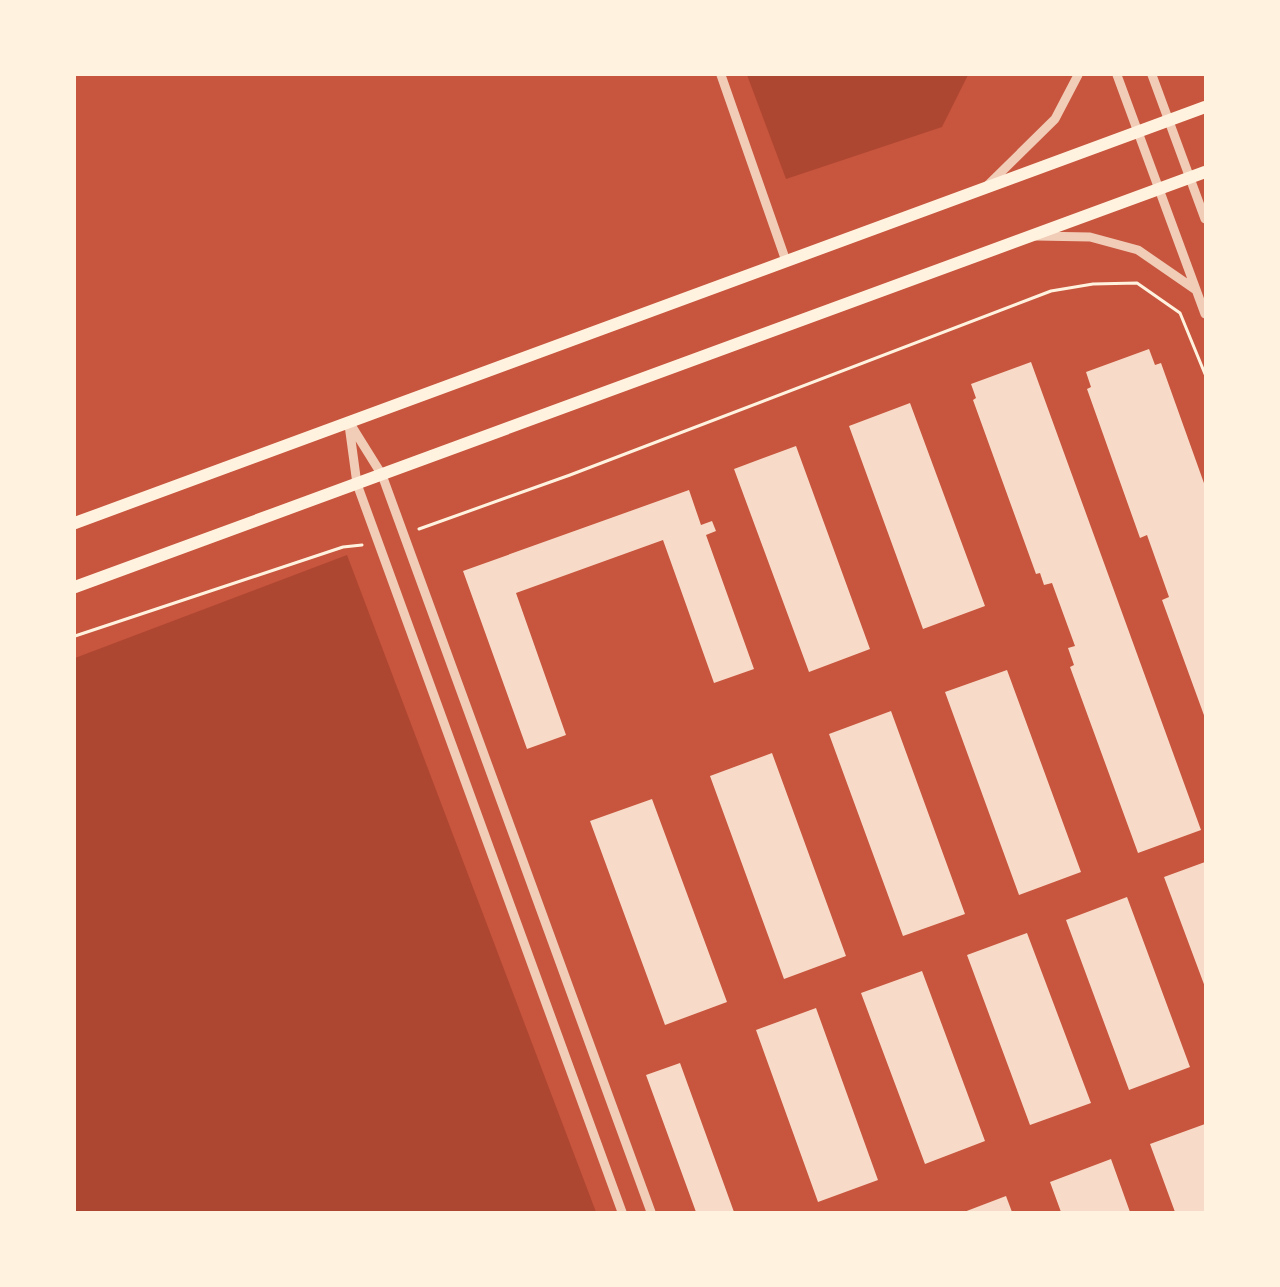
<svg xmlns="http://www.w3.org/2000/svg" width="1280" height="1287" viewBox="0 0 1280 1287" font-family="Cabin,sans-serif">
  <rect width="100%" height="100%" fill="#c8553d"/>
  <path fill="#ae4732" d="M747,75H968L942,127L786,179Z
    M347,555L596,1212H75V658Z"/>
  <path fill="#f7dbc8" d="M1149,349L1155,365L1161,363L1205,486V718L1162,600L1169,597L1147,535L1140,538L1087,389L1091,387L1086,372Z
    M1031,362L1201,830L1138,853L1070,667L1074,665L1068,648L1075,646L1052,583L1044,585L1040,573L1036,574L973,400L976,398L971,384Z
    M910,403L985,606L923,629L849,426Z
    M796,446L870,649L809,672L734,469Z
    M689,490L701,525L712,521L716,531L706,535L754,669L714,683L663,540L516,593L566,735L527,749L463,571Z
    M1007,670L1081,872L1019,895L945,692Z
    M891,711L965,914L903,936L829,734Z
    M772,753L846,956L784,979L710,776Z
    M652,799L727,1002L665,1025L590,821Z
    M1205,862V987L1164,877Z
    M1127,897L1190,1067L1129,1090L1066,920Z
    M1027,933L1091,1103L1030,1125L967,955Z
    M922,971L985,1141L925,1164L861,993Z
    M816,1008L878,1180L818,1202L756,1030Z
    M680,1063L734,1212H696L646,1075Z
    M1205,1124V1212H1175L1150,1144Z
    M1111,1159L1130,1212H1061L1050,1182Z
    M1006,1196L1012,1212H964Z"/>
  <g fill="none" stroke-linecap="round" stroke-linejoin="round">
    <path stroke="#fff3e0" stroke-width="3" d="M419,529L570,475L1051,291L1093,284L1137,283L1180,313L1205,374
      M75,636L343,547L362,545"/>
    <path stroke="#f1ccb7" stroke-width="9" d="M721,75L786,261
      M1117,75L1205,314
      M1152,75L1205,219
      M987,186L1055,119L1078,75
      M1036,236L1090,237L1138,250L1196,290
      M349,422L382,475L651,1212
      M349,425L357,484L622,1212"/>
    <path stroke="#fff3e0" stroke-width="12" d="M75,523L1205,107
      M75,587L1205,172"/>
  </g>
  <rect width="1280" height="1287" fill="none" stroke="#fff3e0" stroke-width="152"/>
</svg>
